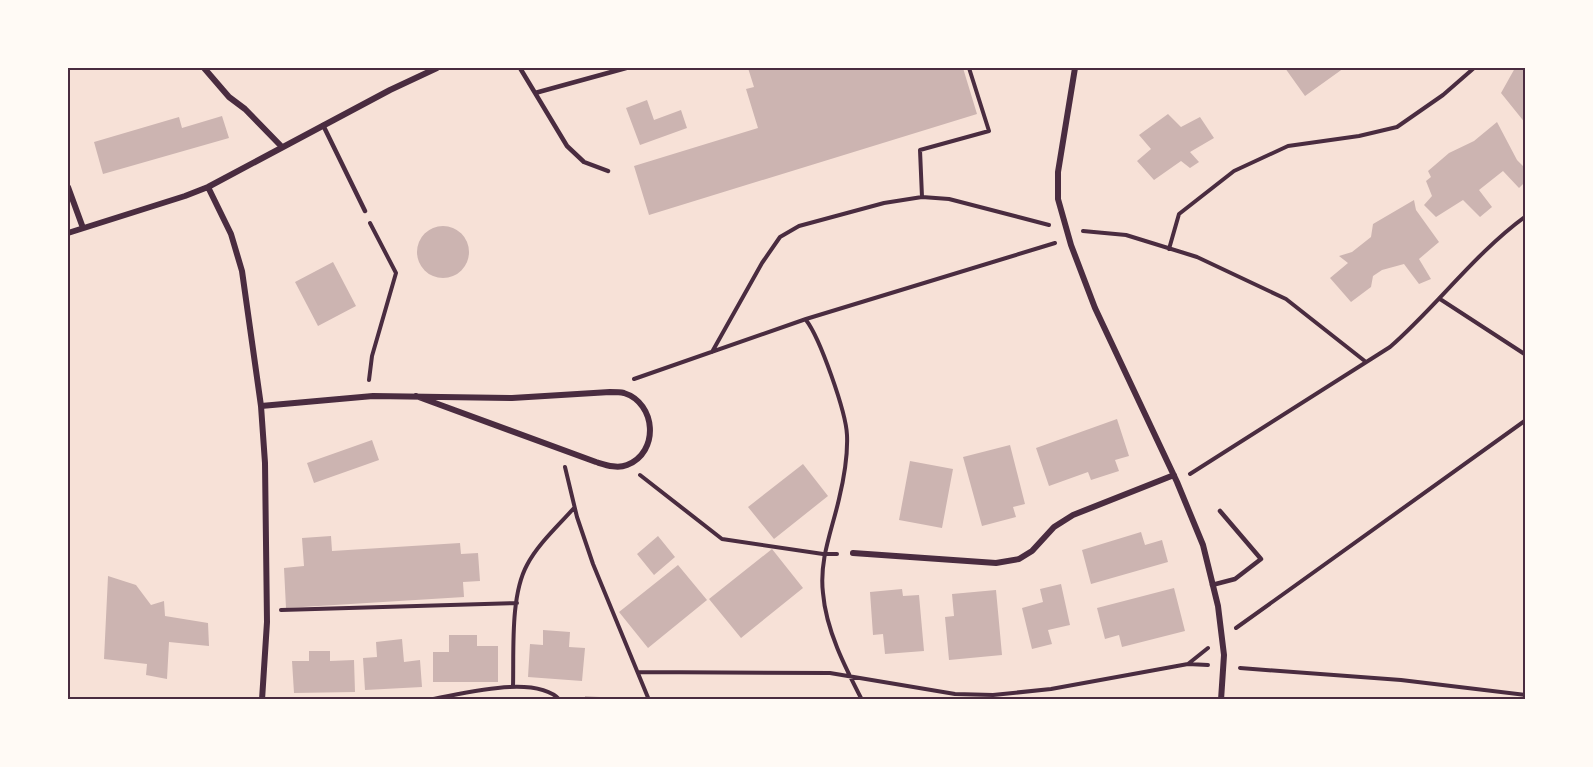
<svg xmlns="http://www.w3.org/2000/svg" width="1593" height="767" viewBox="0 0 1593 767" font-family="'Sofia Sans Condensed',sans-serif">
  <rect width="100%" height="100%" fill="#f7e1d7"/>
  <path fill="#ccb4b1" d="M748,68H963L977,114L649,215L634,166L758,128L746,89L754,87Z
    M1285,68H1344L1305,96Z
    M1515,68H1522L1526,71V124L1501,93Z
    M647,100L654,120L681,110L687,128L640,145L626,108Z
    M1168,114L1181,127L1200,117L1214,138L1190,152L1199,162L1190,168L1181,161L1154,180L1137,161L1151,149L1139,135Z
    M222,116L229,138L103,174L94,142L179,117L182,128Z
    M1497,122L1517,160L1526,169V181L1519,188L1503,171L1479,190L1492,207L1480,217L1463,200L1436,217L1424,205L1432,196L1426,181L1431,177L1428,171L1449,153L1474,141Z
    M1414,200L1416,210L1439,242L1419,259L1431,279L1419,284L1404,264L1382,270L1373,276L1371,287L1351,302L1330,278L1348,263L1339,256L1352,252L1371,237L1373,224Z
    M417 252a26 26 0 1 1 52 0a26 26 0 1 1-52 0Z
    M333,262L356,306L318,326L295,282Z
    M1117,419L1129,456L1115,460L1119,471L1091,480L1088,472L1049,486L1036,448Z
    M372,440L379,460L314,483L307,463Z
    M1010,445L1025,504L1013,507L1016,517L982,526L963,457Z
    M910,461L953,469L942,528L899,520Z
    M803,464L828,496L774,539L748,507Z
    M1141,532L1145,545L1162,540L1168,562L1091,584L1082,550Z
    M331,536L332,551L460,543L461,554L478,553L480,581L463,582L464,597L286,608L284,568L304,566L302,538Z
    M658,536L675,557L654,575L637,554Z
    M772,549L803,588L741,638L709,599Z
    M678,565L707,600L648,648L619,612Z
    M108,576L136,585L151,605L164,601L165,616L208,623L209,646L169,642L167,679L146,675L147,664L104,659Z
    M1061,584L1070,625L1048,630L1052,644L1032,649L1022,608L1043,602L1040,589Z
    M1174,588L1185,631L1122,647L1119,635L1105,639L1097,608Z
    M902,589L903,596L919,595L924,651L885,654L883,634L873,635L870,592Z
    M996,590L1002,655L949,660L945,617L954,616L952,594Z
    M543,630L570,632L569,647L585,648L582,681L528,677L530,644L543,645Z
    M449,635H477V646H498V682H433V652H449Z
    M402,639L404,662L420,660L422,687L365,690L363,658L377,657L376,642Z
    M309,651H330V661L354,660L355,692L294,693L292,661H309Z
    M585,696L615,698V700H585Z"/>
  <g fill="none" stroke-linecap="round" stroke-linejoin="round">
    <path stroke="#4a2c40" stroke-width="4" d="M922,197L920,150L989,131L969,68
      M1083,231L1126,235L1197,257L1286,299L1366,362
      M1169,249L1179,214L1234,171L1288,146L1359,136L1397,127L1443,95L1474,68
      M1440,299L1526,355
      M806,320C820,338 846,412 847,435C848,457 844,478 839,499C832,530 819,560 823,593C826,630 845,667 862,700
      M712,352L762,263L780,237L799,226L884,203L922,197L949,199L1049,225
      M634,379L806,319L1055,243
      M369,380L372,356L396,273L370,223
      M565,467L577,517L593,564L649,700
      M1190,474L1390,347C1437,306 1475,253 1526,216
      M640,475L722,539L823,554H837
      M281,610L517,603
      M1236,628L1526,420
      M1188,664L1208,648
      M1240,668L1401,680L1526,695
      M638,672L830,673L955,694L993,695L1051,689L1188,664L1208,665
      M513,687C514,652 510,596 527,565C538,544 558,526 574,508
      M427,700C459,695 535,673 560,700"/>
    <path stroke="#4a2c40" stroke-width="4.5" d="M520,68L567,146L584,162L608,171
      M535,93L626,68
      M323,125L365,211
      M1212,585L1235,579L1261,559L1220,511"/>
    <path stroke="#4a2c40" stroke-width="6" d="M204,68L229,97L245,109L282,147
      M1075,68L1058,172V199L1071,245L1095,308L1177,482L1203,545L1218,606L1224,655L1221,700
      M68,187L83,228
      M208,187L231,234L242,271L261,406L265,463L267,622L262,700
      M68,233L185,196L208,187L390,90L437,68
      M261,406L373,396L512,398L610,392C615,392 620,392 624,393C656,403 660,452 627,465C617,469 606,465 596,462L416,396
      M853,553L996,563L1019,559L1032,551L1054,527L1073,515L1174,475"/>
  </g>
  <rect width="1593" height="767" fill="none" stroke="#fffaf5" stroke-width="138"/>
  <rect x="69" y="69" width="1455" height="629" fill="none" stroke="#4a2c40" stroke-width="2"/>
</svg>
